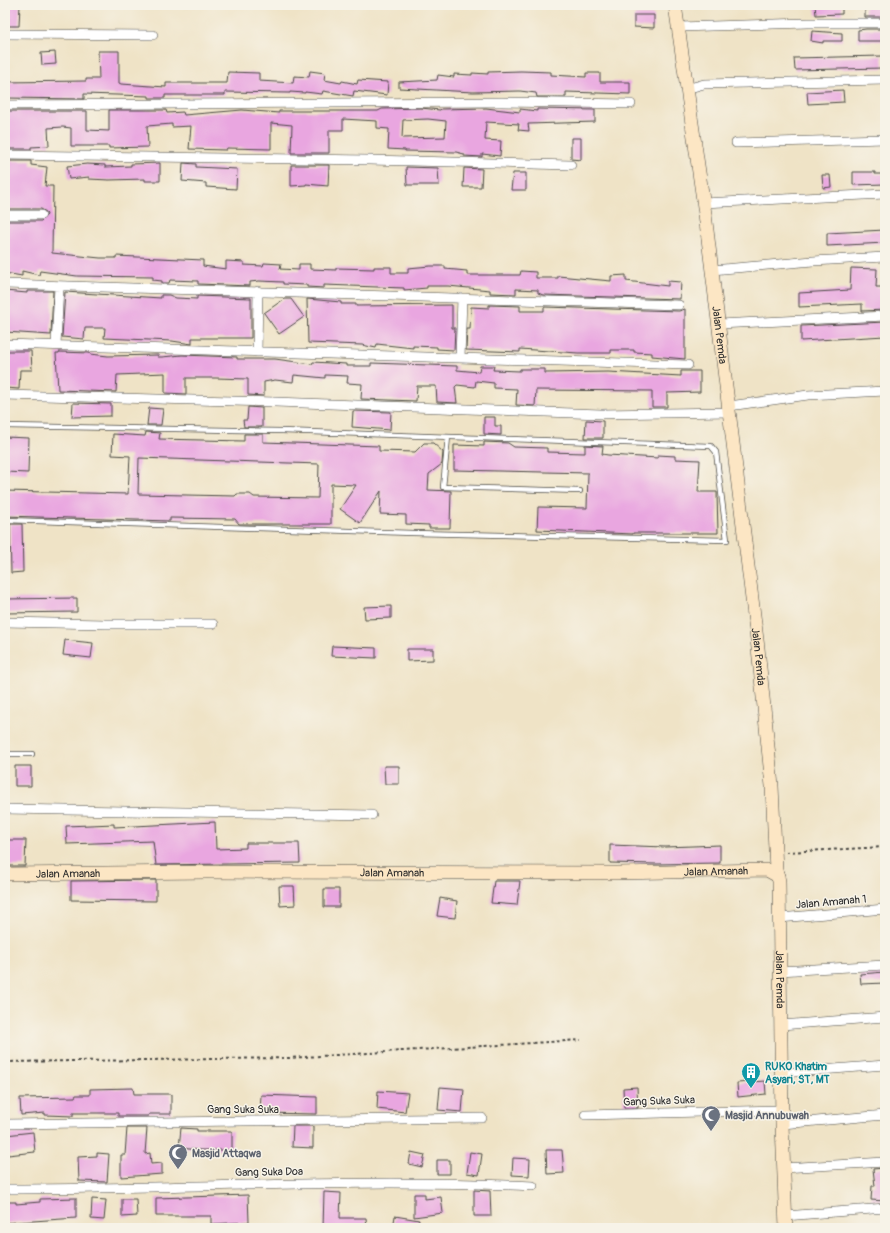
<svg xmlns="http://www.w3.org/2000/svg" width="890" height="1233" viewBox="0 0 890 1233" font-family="Pangolin,sans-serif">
  <rect width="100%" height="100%" fill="#f7f3e8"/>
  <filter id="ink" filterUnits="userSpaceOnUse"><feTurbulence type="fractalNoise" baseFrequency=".025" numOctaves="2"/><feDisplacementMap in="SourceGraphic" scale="8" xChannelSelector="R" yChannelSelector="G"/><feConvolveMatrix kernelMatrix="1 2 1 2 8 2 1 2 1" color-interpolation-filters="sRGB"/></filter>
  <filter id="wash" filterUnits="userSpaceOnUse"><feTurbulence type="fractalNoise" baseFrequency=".012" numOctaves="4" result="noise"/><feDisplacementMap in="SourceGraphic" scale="16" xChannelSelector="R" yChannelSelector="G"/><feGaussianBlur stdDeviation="0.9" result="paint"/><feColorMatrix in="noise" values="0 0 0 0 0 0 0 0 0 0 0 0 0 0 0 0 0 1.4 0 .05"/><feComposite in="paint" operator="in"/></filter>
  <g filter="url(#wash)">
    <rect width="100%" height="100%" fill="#efe3c6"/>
    <g id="blocks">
      <path fill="#e9a6e0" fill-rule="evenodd" d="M5,5H20L19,26H5Z
        M815,5H842V14L816,15Z
        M865,5H885L884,17H865Z
        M634,15H654V28L634,27Z
        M866,29H885V41H858V30Z
        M812,31L842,33V41H823V43L811,41Z
        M98,51H119V83L121,84L166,87V83H227L228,72L259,73V81L293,83L294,76L309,77L310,71L325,73L324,80L341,83L342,81L357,84L358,80L388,82L387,95L354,91L353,96L323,91L322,94L305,92V93L290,92V93L225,92V95H165V98H149V96L84,94V99L5,98V82L86,81V79H99Z
        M55,52L56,64L42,65L41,53Z
        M882,56L883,68L795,70L794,58Z
        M521,71L551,72V75L586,77V73H600V82H630V94L566,92V97H537L536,93L520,91L473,92L399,88V82L437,80L438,75L454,77V74L472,75V73L488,74V72Z
        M843,90L844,102L808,104L807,92Z
        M421,108L440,110L441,109L486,108L520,112V109L537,111V109L595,110V122L528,124L529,131L518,130L519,124L486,122L485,140L501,141L500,156L482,154V157L464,156V154L456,152L405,151V150L388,149L389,129L377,128V121L343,119V130H329V153H291L292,125L271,123V149L227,148L226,150L189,149L191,126L172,127V124L147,126L148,147L109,148V146H71V128L63,127L48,128L49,146L31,147V149H5V111H87V130L109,131V110H166L167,113L183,112L184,115L242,110L279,113V111H378L382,109ZM428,119L446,121L445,137L402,138L403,120Z
        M571,138H581V160L571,159Z
        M5,161H31V165L47,167L45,186H53L52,253L100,258H116V256L203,260V266L226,269V261L244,262V265L263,266L264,263L281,264L280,269L299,270V264H310V269L336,270V268L374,269V267H391V273H408V268L430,266H445V269L467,271V275H520L521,271L536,272V278H558V276L611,281V276L626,275V281L668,286V281L681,282L680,299L543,295L538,293V290L516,289V294L490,293V290L448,286H427V288L404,290V288L324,285V288L307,287V285L283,284V282L259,281L250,282V286L198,284V281L170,280L169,283H162V281L153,280V277L77,276L40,271L39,275L22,271V276L5,273L7,249H5V221H41L47,215L46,212L41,209H5Z
        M160,163V181H145V179L109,180L89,179V177L69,179L67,166L87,164L105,165V167L131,166V164Z
        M183,163L196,164V167L237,169L236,189L206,187V183L182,181Z
        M291,165H329L328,186L306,184V185L291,186Z
        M406,167L438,168L439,185H407Z
        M464,168L482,169L481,187H463Z
        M853,172H875V174H885V184L853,185Z
        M513,173H526V190H511Z
        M822,175H830L831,187L823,188Z
        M885,230V243L827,246V233Z
        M851,268L877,269L876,287H885V310L862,311V304L799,307V293L850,290Z
        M5,291L27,293V291H53L51,335L5,332Z
        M65,292L161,298V295H169L176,298L197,299V296L251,298V338H192V344L172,341L104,338L105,328H85L84,339L62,337Z
        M284,299H291L304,317L279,334L264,313Z
        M307,299L341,302V304H356V306L452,305V328H455L454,350L437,349V347L413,346V348L377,344L376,348L362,345L308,343Z
        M489,305L520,306V311H544V307L679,311L685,309V359L652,356V353L634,352V350H611V353H578L520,349V352L466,350L467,329H470L471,307L489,308Z
        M885,322V336L801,341V326Z
        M5,351H31L32,370H20L19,389L5,388Z
        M59,352L90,353V354L108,356L158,355V357H162L182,355L237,357V359H275L312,364L313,362L346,364V366H371V363L457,366V370L479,372L480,366H494L493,370L520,371V369H545V373L608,372L681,376V371H700V392L667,393V407H652V391L536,390L535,406L516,405L517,389L494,388V383L476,381L475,387L457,385L455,387L457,403L437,402L436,386H417L416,401L361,399L362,384L347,383L348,376L325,375V378L294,375L293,382L275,380L264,382V396L248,395V379L216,378H186V394L165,393V373L117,375L116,392L58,390L56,353H59Z
        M73,403L111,404V416L72,417Z
        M248,407L262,408V427H244L243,420H247Z
        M149,408L163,409L161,425H147Z
        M353,411L391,412L390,430L352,427Z
        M484,417H495V426H501V435L484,434Z
        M586,420L603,421V438H585Z
        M146,432L160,433L159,439L244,441V434H263V442L379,446V451L415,452L424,443H433L443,452L442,464L429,474L428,490L451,491L450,528H429V525L406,524V515L380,514L381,491L360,523L340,509L356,485L331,484V524H239L235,519L170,518V521L5,516V491L128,494L130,456L112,455L113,434L145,436ZM139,458L319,464L318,498L254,497L250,494H237L235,496L138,494Z
        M5,437L29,438L28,473L5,472Z
        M484,442L508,443L514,447L547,448V452L585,453V445L603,446L602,454L608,455L658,458V455L675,456V459L700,460L698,492H717L718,533H633V534L537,530L538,507L587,508L588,473L454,470V445L484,446Z
        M10,524H22L23,572L11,573Z
        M77,598V612L5,613V599Z
        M391,606V618L365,619L364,607Z
        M65,640L93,643L91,658L63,655Z
        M332,646L376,648V658L331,656Z
        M407,649H433V660L407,661Z
        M15,766H31V786H15Z
        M384,766H399V784H385Z
        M215,822L216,849L246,848V843H299L300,863L156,865L153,841L67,844L66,826L114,824V827Z
        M5,840H26L25,866H5Z
        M610,845L665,847L720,845V863L656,864L610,863Z
        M156,880V901L71,900V881Z
        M494,881H520L517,905L491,903Z
        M279,886H294L295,905L280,906Z
        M324,889H339V907H324Z
        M440,898L457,901L455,918L437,916Z
        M885,972V983L861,984L860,974Z
        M765,1081L766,1094L738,1097L737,1083Z
        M440,1087L464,1089L462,1112L438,1110Z
        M637,1087L638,1108H624L623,1088Z
        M133,1088L134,1094H171V1114H149L148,1116H118V1113H73V1116L45,1115V1113L21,1115L20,1098L75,1097L76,1095H90V1089Z
        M378,1091L408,1093L405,1112L377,1109Z
        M261,1095L317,1097V1114L260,1113Z
        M293,1126H313V1148L292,1147Z
        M127,1128H147L145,1154L150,1153L151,1164L162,1163V1174L121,1177V1155H125Z
        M181,1128L197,1129V1131H232V1150H200L179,1148Z
        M33,1132L35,1152L8,1155L6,1135Z
        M546,1150H562L564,1173L547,1174Z
        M411,1152L425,1155L422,1167L409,1164Z
        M470,1152L482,1154L479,1175L467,1173Z
        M97,1153L109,1154L107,1182L79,1181L78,1157L97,1156Z
        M513,1158L530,1159L529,1176L512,1175Z
        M437,1160H450V1174H437Z
        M885,1168V1201L871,1200L872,1186H875L873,1169Z
        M474,1190L490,1191L491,1216H474Z
        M324,1192L341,1193L340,1218H366L367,1228H323Z
        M414,1194H425V1199L441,1197L443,1213L414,1217Z
        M248,1195L249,1222L211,1224V1216H156V1198Z
        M76,1198V1218L5,1223V1202H16V1204L40,1202V1199Z
        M92,1199L106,1200L104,1220L91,1219Z
        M122,1199H136L137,1216L122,1217Z
        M395,1216L419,1220L417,1228H393Z"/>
    </g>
  </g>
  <g filter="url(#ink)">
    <use href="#blocks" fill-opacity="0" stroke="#484742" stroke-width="1"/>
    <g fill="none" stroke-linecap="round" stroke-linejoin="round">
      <defs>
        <path id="lane" d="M5,426L282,431L711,446L716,452L727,540L413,533L5,520
          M448,437L443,487L580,491
          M5,754H32"/>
        <path id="street" d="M679,27L808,23H885
          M5,34L153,35
          M686,89L704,84L885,80
          M5,105L502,102L631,104
          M736,143L885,139
          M5,155L369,160L571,165
          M703,203L885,194
          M5,215H41
          M712,270L813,261L885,257
          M5,284L679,305
          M719,324L885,316
          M5,344L688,365
          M56,345L59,286
          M257,352L258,291
          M460,358L462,298
          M5,395L275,402L601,414L729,412
          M729,406L808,395L885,391
          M5,622L105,624H213
          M5,809L372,815
          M779,918L885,909
          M779,971L885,965
          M781,1025L885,1017
          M782,1073L885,1065
          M585,1115L781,1110
          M5,1124L482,1118
          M782,1124L885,1115
          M783,1168L885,1162
          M5,1189C181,1189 357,1178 533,1186
          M785,1216L885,1208"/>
        <g id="secondary">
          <path id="s1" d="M675,5L705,214L758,648L772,786L776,870L779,881L782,1124L786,1228"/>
          <path id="s2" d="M5,874L207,872L617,873L767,870L778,876"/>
        </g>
      </defs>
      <use href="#lane" stroke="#484742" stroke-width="6"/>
      <use href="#street" stroke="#484742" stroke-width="10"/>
      <use href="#secondary" stroke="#484742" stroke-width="14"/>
      <path stroke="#484742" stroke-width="2" stroke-dasharray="3 3" stroke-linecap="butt" d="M786,852L885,847
        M5,1062L288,1058L581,1040"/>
      <use href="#lane" stroke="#fff" stroke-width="4.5"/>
      <use href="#street" stroke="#fff" stroke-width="9"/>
      <use href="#secondary" stroke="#fce6c4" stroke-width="13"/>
    </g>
  </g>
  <defs>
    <symbol id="building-pin" viewBox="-11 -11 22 30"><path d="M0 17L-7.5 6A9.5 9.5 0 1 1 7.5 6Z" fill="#0f9aa8" stroke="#f7f3e8"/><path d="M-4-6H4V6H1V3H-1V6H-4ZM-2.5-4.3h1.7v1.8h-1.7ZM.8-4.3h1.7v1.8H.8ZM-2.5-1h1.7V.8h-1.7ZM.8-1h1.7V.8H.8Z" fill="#fff"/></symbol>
    <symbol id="mosque-pin" viewBox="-11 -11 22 30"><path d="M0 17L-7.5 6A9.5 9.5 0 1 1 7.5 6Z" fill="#6b7280" stroke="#f7f3e8"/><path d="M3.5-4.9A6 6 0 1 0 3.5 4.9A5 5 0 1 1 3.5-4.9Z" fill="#fff"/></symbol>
  </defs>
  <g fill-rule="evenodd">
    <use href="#building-pin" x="740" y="1061" width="22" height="30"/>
    <use href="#mosque-pin" x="700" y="1104" width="22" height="30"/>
    <use href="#mosque-pin" x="167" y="1142" width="22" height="30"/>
  </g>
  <g text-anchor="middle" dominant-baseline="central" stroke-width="3" stroke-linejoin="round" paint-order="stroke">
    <g font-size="11" fill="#2b2b2b" stroke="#f7f3e8">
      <text stroke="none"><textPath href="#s1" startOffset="333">Jalan Pemda</textPath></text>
      <text stroke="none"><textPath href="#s1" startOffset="657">Jalan Pemda</textPath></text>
      <text stroke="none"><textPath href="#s2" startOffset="711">Jalan Amanah</textPath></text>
      <text stroke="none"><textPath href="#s2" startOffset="387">Jalan Amanah</textPath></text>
      <text stroke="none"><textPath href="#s2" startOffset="63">Jalan Amanah</textPath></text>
      <text transform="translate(831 902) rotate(-5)">Jalan Amanah 1</text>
      <text stroke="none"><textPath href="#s1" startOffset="981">Jalan Pemda</textPath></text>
      <text transform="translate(659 1101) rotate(-2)">Gang Suka Suka</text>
      <text x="243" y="1109">Gang Suka Suka</text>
      <text transform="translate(269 1172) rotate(-1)">Gang Suka Doa</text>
    </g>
    <g font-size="11" font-weight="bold" fill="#0d838f" stroke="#f7f3e8" text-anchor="start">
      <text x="765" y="1066">RUKO Khatim<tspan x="765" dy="13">Asyari, ST, MT</tspan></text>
    </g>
    <g font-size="11" font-weight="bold" fill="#5b616d" stroke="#f7f3e8" text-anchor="start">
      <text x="725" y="1115">Masjid Annubuwah</text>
      <text x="192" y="1153">Masjid Attaqwa</text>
    </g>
  </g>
  <rect width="890" height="1233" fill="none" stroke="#f7f3e8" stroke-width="20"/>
</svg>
